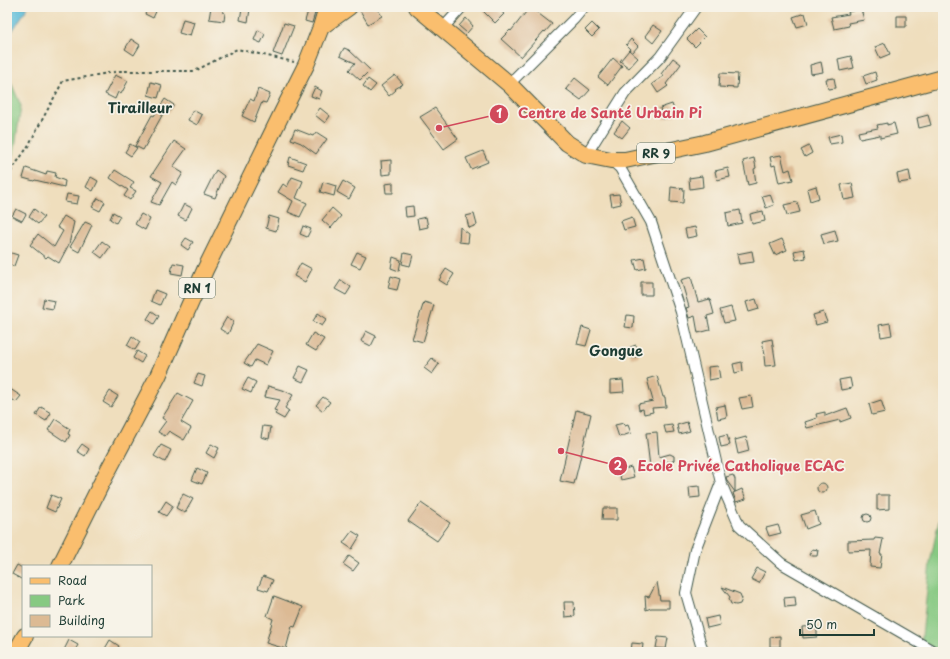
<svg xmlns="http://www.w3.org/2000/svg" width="950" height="659" viewBox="0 0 950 659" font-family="'Playpen Sans',sans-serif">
  <rect width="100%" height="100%" fill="#f7f3e8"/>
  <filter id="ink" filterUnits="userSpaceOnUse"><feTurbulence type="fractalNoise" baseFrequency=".025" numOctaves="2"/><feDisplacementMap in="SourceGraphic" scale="8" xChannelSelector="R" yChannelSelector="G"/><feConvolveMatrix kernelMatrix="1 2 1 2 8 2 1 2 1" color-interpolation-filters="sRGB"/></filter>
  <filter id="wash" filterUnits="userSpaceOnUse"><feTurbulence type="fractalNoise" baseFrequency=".012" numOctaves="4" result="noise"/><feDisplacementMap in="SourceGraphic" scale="16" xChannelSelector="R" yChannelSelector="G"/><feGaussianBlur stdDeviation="0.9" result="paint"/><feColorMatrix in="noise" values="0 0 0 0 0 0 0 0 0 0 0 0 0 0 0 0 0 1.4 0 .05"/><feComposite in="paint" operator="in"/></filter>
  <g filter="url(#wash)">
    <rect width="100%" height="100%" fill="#efdebd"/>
    <path fill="#87c982" stroke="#53835b" d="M7,73L21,106L14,154L7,163Z
      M943,500V652H922L921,645L930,563Z"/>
    <path fill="#5bbcd9" stroke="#3d7c86" d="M7,7H28L7,39Z"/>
    <g id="blocks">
      <path fill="#dcba94" d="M149,7H158L153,18L145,14Z
        M211,7H224L223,12L225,13L224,21L209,19Z
        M358,7H376L382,16L368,24Z
        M479,7H496L504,14L495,23Z
        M530,7L552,24L545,32L544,31L521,57L501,39L510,30L511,31Z
        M242,8L250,9L248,22L240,20Z
        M861,9L864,20L848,23L849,26L834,29L831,17L849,14L848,12Z
        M308,11L315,13L312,23L305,21Z
        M805,13L808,24L797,27L793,17Z
        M897,16H906V27H897Z
        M466,18L473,26L467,33L459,26Z
        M183,19L194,22L190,36L179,33Z
        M284,23L294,26L282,56L273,53Z
        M592,23L599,30L592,37L585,30Z
        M653,25L662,31L653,43L645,36Z
        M697,29L705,37L695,47L687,39Z
        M258,30L265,34L261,43L254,40Z
        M131,39L140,45L134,55L125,49Z
        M631,39L638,46L633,52L626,45Z
        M885,43L890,54L880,58L875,47Z
        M344,48L349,50L370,70L360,80L349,70L355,63L340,56Z
        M629,50L638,58L629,68L620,61Z
        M851,56L854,68L840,71L838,59Z
        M613,58L622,66L608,85L598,77Z
        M673,58L681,64L666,84L668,86L658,93L652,84L664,76L661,74Z
        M821,62L823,72L811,74L810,65Z
        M875,72L877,80L866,84L863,76Z
        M720,73L738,74L737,88L719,87Z
        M115,75L128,81L121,94L118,92L115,99L105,94Z
        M395,75L403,84L395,89L396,90L389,96L381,86Z
        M575,78L590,90L581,100L566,89Z
        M834,78L836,88L828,89L826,79Z
        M368,79L376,85L370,92L363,86Z
        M151,82L162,85L158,98L148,95Z
        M315,87L322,91L319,99L311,96Z
        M258,89L270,94L266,103L262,102L254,122L242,116L250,99L254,101Z
        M165,99L174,105L169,112L165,110L143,150L135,146L152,115L154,116Z
        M672,104L676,115L663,119L660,108Z
        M320,108L330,116L325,123L315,115Z
        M435,108L458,139L444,149L420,117Z
        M193,110L202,115L197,125L188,120Z
        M928,115L931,125L919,128L917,118Z
        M622,121L630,128L622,138L614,132Z
        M887,123V125L894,123L897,134L880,138V135L860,139L858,132L878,128L877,125Z
        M295,129L313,136L316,132L327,139L316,154L301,143L291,139Z
        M841,134L842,142L830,144L828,137Z
        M174,141L186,149L173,167L183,173L176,185L172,182L159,205L151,202L162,182L151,176Z
        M130,144L137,148L131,156L125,152Z
        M809,146L812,153L805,157L801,150Z
        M483,151L488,162L471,169L466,158Z
        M781,155L785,171L790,169L793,180L779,183L775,165L772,166L770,157Z
        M290,157L306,163L303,170L288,165Z
        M754,158L756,168L754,169L756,183L748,185L743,161Z
        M391,160V174L382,175L381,161Z
        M26,168L46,175L47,171L56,173L55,177L65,181L64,187L35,180L34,181L23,178Z
        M728,168L730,177L717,180L715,171Z
        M115,170L134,182L130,188L136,191L130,200L124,196L128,190L110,178Z
        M216,170L224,176L215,198L204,194Z
        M909,171L911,181L899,183L897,174Z
        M702,176L703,187L690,189L689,178Z
        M91,177L98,181L93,191L86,187Z
        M292,177L303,181L296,198L307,203L300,217L288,212L293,201L278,192L283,184L287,187Z
        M343,181L355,188L349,199L337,192Z
        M323,182L336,186L334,196L320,192Z
        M393,183V193H386L385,184Z
        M852,183L855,198L844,200L841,185Z
        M816,186L819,198L810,201L807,189Z
        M671,187L684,189L683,203L670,202Z
        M67,194L79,196L77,204L65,202Z
        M619,194L621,204L612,206L610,195Z
        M770,194L774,205L766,208L762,196Z
        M98,198L105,202L100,211L92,207Z
        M797,202L800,212L787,215L784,205Z
        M184,204L192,208L186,220L178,216Z
        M413,206L414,216L406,217L405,207Z
        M332,208L341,216L331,228L322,220Z
        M16,209L26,214L22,221L12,216Z
        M34,209L44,217L38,224L29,217Z
        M740,210L742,223L728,226L726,213Z
        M763,211L765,221L752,224L750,214Z
        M113,212L120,216L116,223L110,219Z
        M141,214L150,219L145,230L135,224Z
        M474,214L477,225L469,228L466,216Z
        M64,216L74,222L69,244L59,263L48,256L46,258L30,245L38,234L54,247L63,231L57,227Z
        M269,216L279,219L276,231L266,228Z
        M426,217L428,227L419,229L417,219Z
        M632,217L635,227L624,230L621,221Z
        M85,222L92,225L79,252L70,247Z
        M303,226L311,229L307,237L300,234Z
        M460,227L469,234L468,243L459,242Z
        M695,227L697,236L687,238L685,229Z
        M835,230L838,241L824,244L821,234Z
        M186,238L193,242L188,250L181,245Z
        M782,239L787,250L775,255L770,244Z
        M102,241L110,247L102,258L94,252Z
        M804,249L806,258L796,260L794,251Z
        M752,251L754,262L739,264L737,254Z
        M8,252L18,255L14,266L7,264Z
        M357,252L366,256L360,268L351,264Z
        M404,253L413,255L410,266L402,264Z
        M393,257L401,260L399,271L391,268Z
        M644,258L646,268L637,270L634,260Z
        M173,263L184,265L182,275L171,273Z
        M301,263L312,269L305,282L294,276Z
        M446,269L454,274L447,285L439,280Z
        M391,276L400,279L397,290L388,288Z
        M691,277L698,302L710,299L714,314L707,316L710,330L698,333L695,316L689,318L686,308L689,307L681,280Z
        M341,280L351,287L346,295L335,289Z
        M641,282H652V295H641Z
        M155,290L165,294L160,305L151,301Z
        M44,299L55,301L53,309L42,307Z
        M756,299L759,309L749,312L746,302Z
        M424,302L434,305L423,342L412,339Z
        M731,307L735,321L724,323L720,310Z
        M152,311L159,316L154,324L147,319Z
        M823,312L827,322L816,325L813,315Z
        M318,313L327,319L322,326L313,321Z
        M627,315L634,316L633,328L625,327Z
        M227,317L234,321L228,334L220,329Z
        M890,323L892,335L881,337L879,325Z
        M582,327L591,330L586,346L577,344Z
        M366,331L376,336L371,346L361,341Z
        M313,333L324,339L316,351L306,345Z
        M132,336L140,342L135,350L127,345Z
        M772,339L776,365L765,366L764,356L765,355L762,341Z
        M257,344L273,351L266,365L255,360L251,367L244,363Z
        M636,345L639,356L631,358L628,348Z
        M137,351L145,356L141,363L133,358Z
        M432,358L439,364L432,374L424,368Z
        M742,362L743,371L735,373L733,364Z
        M300,366L309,370L303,382L294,378Z
        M718,366L720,378L709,380L708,367Z
        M198,374L205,376L202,386L194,383Z
        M657,376L663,397H665L666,407L652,408L653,412L644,414L643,409L639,410L638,404L653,401L647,379Z
        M248,378L256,382L251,393L242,389Z
        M850,378L852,388L841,390L839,380Z
        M623,380L624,392L610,393V381Z
        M268,386L285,391L293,395L285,408L289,411L284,419L275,414L277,411L274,410L280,400L265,397Z
        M7,387L21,396L16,402L7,396Z
        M110,391L118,396L111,407L103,402Z
        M178,393L193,401L181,422L191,428L184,440L169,431L165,436L158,432L166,421L162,418Z
        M751,396L753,407L742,409L739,398Z
        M323,397L330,402L323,411L316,405Z
        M881,400L885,412L872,415L869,404Z
        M725,405L727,417L718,419L716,407Z
        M41,407L51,413L46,421L36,415Z
        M847,408L851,418L840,422V420L807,428L805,422L817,418L816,414L825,412V416Z
        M576,410L591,414L574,484L560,481Z
        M55,419L70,429L68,434L70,435L66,442L48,430Z
        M687,422L690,431L679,434L677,425Z
        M624,423L625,426L628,425L631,433L619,437L615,425Z
        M672,425L674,432L666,433L664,426Z
        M263,426L271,427L269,439L261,437Z
        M657,432L659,457L670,454L674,456V460L671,462L662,461V466L650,467L646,433Z
        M727,435L730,445L721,447L719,437Z
        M746,437L749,451L738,454L735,440Z
        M82,444L89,449L85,456L77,451Z
        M211,444L219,448L214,458L206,453Z
        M161,445L171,450L165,462L154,456Z
        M631,467L634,477L621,480L619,471Z
        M197,468L207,473L202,484L192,480Z
        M733,475L735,479V492L727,481L726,477Z
        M817 488a5 5 0 1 1 10 0a5 5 0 1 1-10 0Z
        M699,486L700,497L690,498L689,487Z
        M742,489L746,499L736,502L733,493Z
        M183,494L193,499L185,513L176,508Z
        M51,495L61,499L55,512L46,508Z
        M877,495H889V509L877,510Z
        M166,501L173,506L166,516L159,512Z
        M421,503L450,523L437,541L408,521Z
        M603,508H617V520H602Z
        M815,511L819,524L806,529L801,515Z
        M863 518a4 4 0 1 1 8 0a4 4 0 1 1-8 0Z
        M778,525L781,533L769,536L766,528Z
        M352,531L360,536L352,549L343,543Z
        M875,538L883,539L880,554H882L880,568L870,567L871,550L848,551V541L874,540Z
        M812,549L818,550L817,556H813L809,555Z
        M349,556L359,563L353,571L343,564Z
        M17,565L23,568V580L12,574Z
        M757,568L765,572L759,583L751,579Z
        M263,576L273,580L268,591L258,588Z
        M657,582L660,600H669V608H651L646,610L645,596L649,597Z
        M722,587L740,594L742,599L740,604L736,605L731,604L729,599L730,597Z
        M274,596L303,607L295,627L292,626L286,649L266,643L273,619L267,616Z
        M795,597L796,606L785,607L784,598Z
        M564,602H574L575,616L565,617Z
        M718,616L720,625L707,628L705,619Z
        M817,626V637L803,638L802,627Z
        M780,636V647H770V637Z
        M658,637L668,638L666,649L656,648Z
        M69,640L78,645L74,652H63Z
        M110,640L119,646L116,652H103Z
        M632,643L643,644L642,652H631Z"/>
    </g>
  </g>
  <g filter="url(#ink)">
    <use href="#blocks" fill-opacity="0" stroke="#3e5549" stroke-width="1"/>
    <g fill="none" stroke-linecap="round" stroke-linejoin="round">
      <defs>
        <path id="street" d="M442,29L462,7
          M509,84L574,19L584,7
          M586,155L625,93L660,57L696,7
          M611,160L620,168L651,222L681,312L721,483L739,525L781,563L935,652
          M703,652L686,593L695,550L721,483"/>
        <path id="primary" d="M417,7L509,84L567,143L586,155L611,160H625L705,143L943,78
          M321,27L349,7
          M60,566L102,482L158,376L205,270L283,111L306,65L321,27L327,7
          M16,652L25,636"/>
      </defs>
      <use href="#street" stroke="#3e5549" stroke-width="12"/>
      <use href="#primary" stroke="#3e5549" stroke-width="18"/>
      <path stroke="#3e5549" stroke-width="2" stroke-dasharray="3 3" stroke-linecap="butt" d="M7,177L27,148L63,81L120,71H195L237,49L294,62"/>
      <use href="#street" stroke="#fff" stroke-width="10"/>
      <use href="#primary" stroke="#fabe6e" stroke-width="16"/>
    </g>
  </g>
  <g text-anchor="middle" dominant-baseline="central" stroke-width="3.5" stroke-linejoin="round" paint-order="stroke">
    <g fill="#f7f3e8" stroke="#60746a" stroke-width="1">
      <rect x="637" y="143" width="38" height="20" rx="3"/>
      <rect x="179" y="278" width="36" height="20" rx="3"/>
    </g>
    <g font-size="12" font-weight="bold" fill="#1f3d34">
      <text x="656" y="153">RR 9</text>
      <text x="197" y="288">RN 1</text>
    </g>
    <g font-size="14" font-weight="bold" fill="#1f3d34" stroke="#f7f3e8">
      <text x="140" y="107">Tirailleur</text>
      <text x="616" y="350">Gongue</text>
    </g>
  </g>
  <path fill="none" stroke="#d1495b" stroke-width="1.5" d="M439 128L499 114M561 451L618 466"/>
  <g fill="#d1495b" stroke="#f7f3e8" stroke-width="1.5">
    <circle cx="439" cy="128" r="4"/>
    <circle cx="561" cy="451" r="4"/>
    <circle cx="499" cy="114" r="10"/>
    <circle cx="618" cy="466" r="10"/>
  </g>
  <g font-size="12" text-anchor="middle" font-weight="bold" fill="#fff">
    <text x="499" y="118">1</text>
    <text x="618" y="470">2</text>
  </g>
  <g font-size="14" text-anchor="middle" font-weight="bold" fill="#d1495b" stroke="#f7f3e8" stroke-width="3.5" stroke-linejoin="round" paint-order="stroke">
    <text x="610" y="118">Centre de Santé Urbain Pi</text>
    <text x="741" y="471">Ecole Privée Catholique ECAC</text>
  </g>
  <rect width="950" height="659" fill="none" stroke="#f7f3e8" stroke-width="24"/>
  <rect x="22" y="565" width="130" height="72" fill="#f7f3e8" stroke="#a1aaa0"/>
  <rect x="30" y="578" width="20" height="6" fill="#fabe6e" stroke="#a1aaa0"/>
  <text x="58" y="585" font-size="12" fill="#1f3d34">Road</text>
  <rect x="30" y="595" width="20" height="12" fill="#87c982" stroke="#a1aaa0"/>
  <text x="58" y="605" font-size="12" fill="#1f3d34">Park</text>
  <rect x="30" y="615" width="20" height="12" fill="#dcba94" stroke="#a1aaa0"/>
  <text x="58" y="625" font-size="12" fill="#1f3d34">Building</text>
  <path d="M800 629v6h74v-6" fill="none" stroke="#1f3d34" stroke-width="2"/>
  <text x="806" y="629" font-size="12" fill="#1f3d34" stroke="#f7f3e8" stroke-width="3" paint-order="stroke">50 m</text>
</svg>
